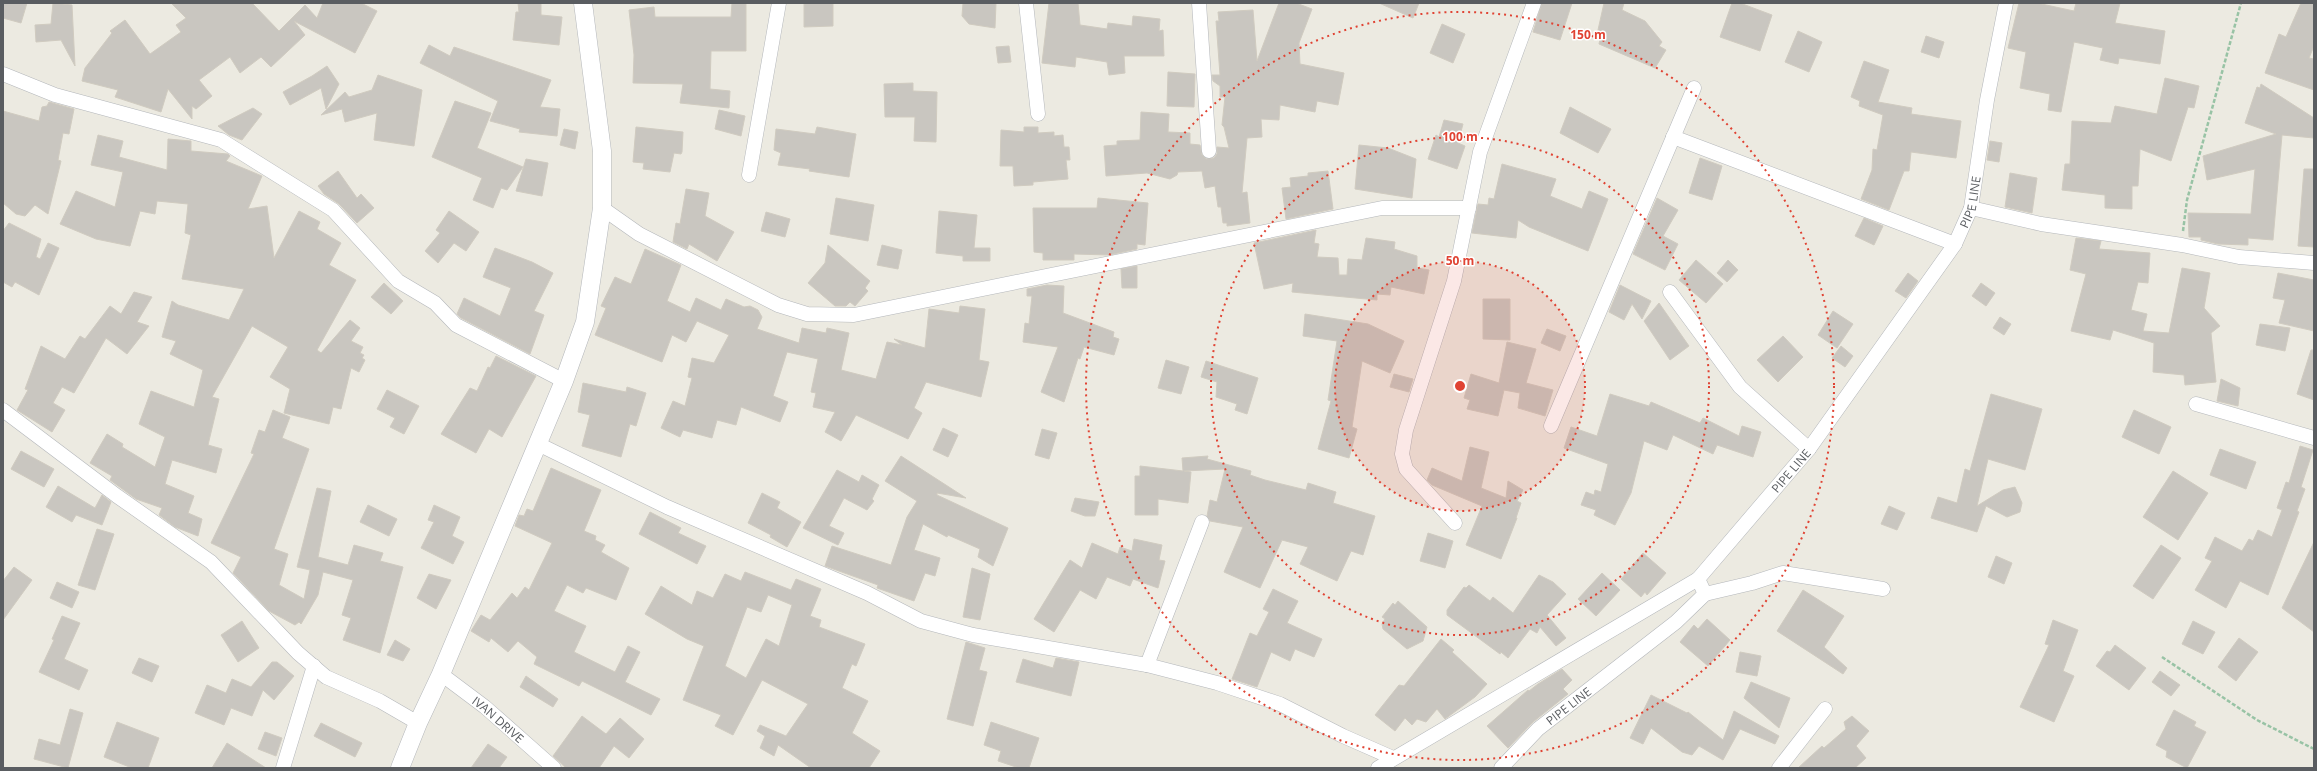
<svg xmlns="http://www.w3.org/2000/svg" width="2317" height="771" viewBox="0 0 2317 771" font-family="'Open Sans',sans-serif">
  <rect width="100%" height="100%" fill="#eceae1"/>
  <path fill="#c9c6c0" stroke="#d0cbc0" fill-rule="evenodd" d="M3,3H27L21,23L3,18Z
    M53,3L72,5L75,66L61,40L36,42L35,25L51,24Z
    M171,3H252L279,31L305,5L317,18L323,3H361L377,11L355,53L294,21L305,35L271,67L261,57L240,73L230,57L199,80L212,96L196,109L192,106V119L168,89L161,112L115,97L118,90L82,81L85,68L112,33L110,31L125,20L150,54L181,32L176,25L186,18Z
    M518,3H541V15L562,17L559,45L513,40L516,12H519Z
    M732,3H746V51H711L710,89L730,91L729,108L680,103L683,84L633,83L634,55L629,10L654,7L655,17H731Z
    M804,3H833V26L804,27Z
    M963,3H996L995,28L969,24L962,16Z
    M1049,3H1078L1080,25L1107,29L1108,23L1132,26L1133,16L1160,19L1159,31L1163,30L1164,56H1124L1125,73L1109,75L1107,62L1076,57L1075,67L1042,63Z
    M1279,3H1296L1312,9L1299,43L1300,64L1344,73L1338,105L1317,101L1315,112L1280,105L1279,120L1261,119L1262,137L1247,138L1242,193L1247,192L1250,223L1227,226V223H1223L1221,207H1218L1215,186L1205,188L1202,171L1178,172L1177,175L1170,179L1147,173L1106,176L1104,146L1117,145V141L1140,140L1141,112L1169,114L1168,132L1190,133V144L1200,145L1202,155L1206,159L1214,158L1217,154V147L1229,148L1224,127L1222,125L1225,97H1220V86L1213,81L1212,75H1220L1216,21H1219L1218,12L1253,10L1257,61Z
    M1379,3H1419L1413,18Z
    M1542,3H1572L1560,40L1533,32Z
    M1604,3H1624L1622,10L1645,21L1662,42L1659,46L1666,50L1655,68L1599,44L1601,34L1598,30Z
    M1732,3H1740L1772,15L1760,51L1720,37Z
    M2019,3H2037L2074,11L2076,3H2120L2115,23L2165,31L2160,64L2119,58L2118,64L2100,60L2103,48L2074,42L2061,112L2048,110L2050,94L2020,88L2026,52L2008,48Z
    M2301,3H2314V46L2309,58L2314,59V90L2265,73L2279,34L2286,37Z
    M1442,24L1465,34L1453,63L1430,53Z
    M1798,31L1822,42L1809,72L1785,62Z
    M1926,36L1944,42L1939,58L1921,52Z
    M429,45L450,56L454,47L551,80L540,107L560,109L557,136L519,132L520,129L490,121L498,101L420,63Z
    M1009,46L1011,62L998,63L996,47Z
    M1864,61L1889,70L1878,102L1912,108L1911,114L1961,121L1956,158L1911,152L1909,171H1904L1889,210L1861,199L1872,170L1873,149L1877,150L1883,115L1859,106L1860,101L1851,97Z
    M327,66L339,84L326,109L321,88L290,105L283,92L312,76Z
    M1168,72L1195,74L1194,107L1167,106Z
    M378,75L422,90L414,146L374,140L377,113L345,122L342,109L321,115L345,92L349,97L372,90Z
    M2165,78L2199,86L2194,108L2188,107L2171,161L2140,149L2138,186H2132V209L2105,208V195L2062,190L2065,164H2070L2072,121L2111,123L2115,106L2157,114Z
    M913,83V91L937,92L936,142L914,141L915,117H885L884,84Z
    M2261,84L2314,118V138L2282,135L2273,240L2248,238V245L2218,244L2201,240V237H2189L2188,213L2251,214L2255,169L2207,180L2203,156L2276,134L2245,123L2257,87L2260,88Z
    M455,101L491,113L477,148L523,167L507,190L501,188L493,208L473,200L482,178L432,157Z
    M49,102L74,109L69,134L63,133L58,160L61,161L48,214L35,205L25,216L16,214L3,203V111L39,121L42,107L47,106Z
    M1570,107L1611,129L1598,153L1560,133Z
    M253,108L262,114L242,140L229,135L218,126Z
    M719,110L745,116L741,136L715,129Z
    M1444,120L1463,124L1458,143L1465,146L1457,169L1428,159L1436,135L1439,137Z
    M636,127L683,132L682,152L681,154L674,153L670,172L643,169L644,163L633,162Z
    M817,127L856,134L849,177L809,171L810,169L778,165L781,153L774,150L776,129L815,134Z
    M1024,127H1038V133L1054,132V136L1063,135L1064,147H1069L1070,160H1066L1068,179L1033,182V185L1014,186L1013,166H1000L1001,130L1024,132Z
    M564,129L578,132L575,149L560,145Z
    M98,135L123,141L119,157L167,170L168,139L191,141V151L228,154L230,156L226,161L262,176L248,209L267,206L274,258L299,211L320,222L317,229L341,243L329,265L356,280L317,350L321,353L350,320L360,328L351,341L363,347L360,353L364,355L362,358L365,360L359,372L351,368L341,409L333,407L329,424L284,413L290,389L270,377L288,347L252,326L212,397L219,399L208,445L222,449L216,473L172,460L165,484L194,496L188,513L202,519L198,536L175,527L159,515L162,508L136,499L110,480L112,476L90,463L107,434L123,444L122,447L155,467L165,437L139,424L151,391L194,407L203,370L170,354L176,341L162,337L172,301L178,305L229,320L244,289L182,279L191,235L185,233L188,204L157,201L155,214L140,211L130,246L96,239L60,224L76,191L115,207L123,172L91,165Z
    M1990,141L2002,143L1999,162L1987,160Z
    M1359,145L1388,148L1416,159L1412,198L1355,189Z
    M1700,158L1722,166L1712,200L1689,193Z
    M526,159L548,163L542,196L516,191Z
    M1502,164L1556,179L1550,196L1582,209L1589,191L1608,199L1588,251L1529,227L1518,220L1516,238L1472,233L1478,204L1488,205L1489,198L1494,199Z
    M2304,169H2314V247L2298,246Z
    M338,171L357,198L361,194L374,208L357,223L339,204L324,194L318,186Z
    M1328,171L1333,209L1286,219L1282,188L1291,187L1290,178L1308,176V173Z
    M2010,173L2037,178L2032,213L2005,207Z
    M686,189L709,193L705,216L734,232L717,261L689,244L687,249L673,242L676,223L680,224Z
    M836,198L874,205L868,241L830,234Z
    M1098,198L1148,203L1145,245L1137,244V249L1109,255L1074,254V260H1043V253L1034,252L1033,208H1097Z
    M1657,198L1678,210L1663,236L1678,244L1665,270L1633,254Z
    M449,211L479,232L466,251L454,243L438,263L425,251L440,233L436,230Z
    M939,211L977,215L974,248H990V261H963V256L936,253Z
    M766,212L790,219L785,237L761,231Z
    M1864,218L1883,226L1874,245L1855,236Z
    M9,223L41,239L36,257L40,259L48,243L59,248L39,295L15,282L12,287L3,282V231Z
    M1316,230L1314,243L1319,244L1317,257L1338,258L1339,275H1347L1348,259L1362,260L1366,238L1395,242L1394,249L1417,256V268L1429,270L1424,294L1391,287L1390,295L1377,294V300L1292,292L1293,283L1264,289L1254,243Z
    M2076,238L2101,241L2099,249L2150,253L2148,283L2138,282L2131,310L2147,314L2143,331L2169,333L2182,268L2210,273L2204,308L2220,326L2211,333L2216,382L2185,385L2184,375L2153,372L2154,343L2113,330L2110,340L2071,331L2086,274L2070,270Z
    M828,245L870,281L865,288L868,291L855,306L850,302L846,306H835L808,283L825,263Z
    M882,245L902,250L898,269L877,265Z
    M495,248L532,262L553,273L534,311L544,315L530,354L461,318L457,314L464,298L500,316L511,288L483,277Z
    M645,249L681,265L667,301L690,312L696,298L721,310L726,299L744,307L750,306L758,310L762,317L757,329L799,343L802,328L826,333L827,328L849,333L841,370L876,379L887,342L902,345L894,339L925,348L929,309L959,313L960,306L985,309L979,360L989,362L981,397L926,382L914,408L922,413L908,439L856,415L841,441L825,432L835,412L813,407L816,393L811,392L818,359L787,352L773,396L788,402L780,422L741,407L736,425L717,420L712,438L683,430L680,437L661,428L673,401L685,406L692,378L688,377L692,358L714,363L729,335L697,321L686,342L672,335L662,362L595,335L606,308L601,306L615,277L631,284Z
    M1696,260L1723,284L1706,303L1679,280Z
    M1728,260L1738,270L1727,282L1717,273Z
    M1137,266V288H1122L1121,269Z
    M1908,273L1918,281L1906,298L1895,291Z
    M2278,273L2314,280V331L2279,323L2285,300L2273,298Z
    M384,283L403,301L391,314L371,297Z
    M1981,283L1995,293L1986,306L1972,296Z
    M1047,285L1064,286L1063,313L1114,332L1113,337L1119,339L1114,355L1084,347L1080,359L1078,358L1064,402L1041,392L1058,347L1023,342L1025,323L1029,324L1032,296H1027V289Z
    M1620,285L1651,301L1642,319L1632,304L1624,320L1609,312Z
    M134,292L152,297L137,322L149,326L127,354L106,338L74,393L62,387L53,403L65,410L52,432L17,410L28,390L25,389L41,346L65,359L80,336L85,339L110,306L121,314Z
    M1483,299H1510V340L1483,339Z
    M1659,303L1689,346L1670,360L1644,321Z
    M1833,311L1853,324L1837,348L1818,335Z
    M1305,314L1368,324L1404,341L1390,373L1362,361L1352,427L1357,429L1349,458L1318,449L1331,401L1328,400L1337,341L1303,336Z
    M2000,317L2011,324L2004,335L1993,328Z
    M2260,324L2290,328L2285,351L2256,345Z
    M1547,329L1566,336L1560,351L1541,343Z
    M1783,336L1803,357L1778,382L1757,360Z
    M1507,342L1536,349L1526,383L1553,390L1545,416L1518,408L1520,393L1504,390L1498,416L1467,409L1470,400L1464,398L1471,374L1499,383Z
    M1841,346L1853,356L1845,367L1832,358Z
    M2311,350H2314V400L2297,394Z
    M496,356L536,376L502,437L489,429L476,453L441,434L470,388L477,391L488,367L490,368Z
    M1166,360L1189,367L1181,394L1158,388Z
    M1206,361L1258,378L1247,414L1235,410L1237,404L1216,397L1217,382L1201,377Z
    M1394,374L1413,379L1409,392L1390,387Z
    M2221,379L2240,388L2238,406L2217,401Z
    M583,383L626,392L627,387L646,393L636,426L630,424L621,457L582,446L590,415L578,412Z
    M387,390L419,406L404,434L390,427L395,418L377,409Z
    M1610,394L1649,406L1651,402L1700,423L1703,418L1739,436L1742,426L1761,432L1753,457L1717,445L1713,454L1673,435L1667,450L1644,441L1631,493L1615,525L1594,515L1596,510L1581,505L1586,492L1594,495L1595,490L1601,492L1608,464L1564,448L1571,427L1597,436Z
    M1991,394L2042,409L2025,470L1988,459L1977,506L2003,490L2015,487L2022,503L2020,512L2007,517L1986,506L1977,532L1931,518L1938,497L1957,503L1965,469L1970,471Z
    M273,410L290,417L282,438L309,449L274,549L288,554L279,585L304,599L310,570L297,567L317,488L331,491L318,557L348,565L354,545L383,553L380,561L403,567L380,653L343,640L351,618L342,615L353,580L323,572L318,595L301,624L299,622L295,625L269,611L233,573L241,557L211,543L254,454L251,453L259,430L265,432Z
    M2134,410L2171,427L2159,454L2122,437Z
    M943,428L958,435L948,457L933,450Z
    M1042,429L1057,433L1049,459L1035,455Z
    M2300,446L2313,450L2301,487L2305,489L2297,511L2299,512L2268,595L2240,581L2226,608L2195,590L2212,561L2205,558L2215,537L2242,551L2249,539L2253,541L2258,530L2272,537L2282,510L2277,508L2286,482L2289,483Z
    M1470,447L1489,452L1481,488L1506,498L1508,481L1523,490L1517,501L1521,503L1516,518H1517L1501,559L1466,545L1482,506L1432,485L1427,480L1432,468L1462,481Z
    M2220,449L2256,462L2246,489L2210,475Z
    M21,451L54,469L44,487L11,469Z
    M901,456L966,498L937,493V495L1008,528L993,566L978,557L980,549L948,535L947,537L923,524L914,550L940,558L935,576L925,573L914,601L877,588L878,585L825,566L832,546L891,565L907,517L917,501L885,481Z
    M1208,456L1207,459L1251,471L1250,475L1265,480L1306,490L1308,483L1336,492L1333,503L1375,516L1363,555L1351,551L1337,581L1300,564L1308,547L1282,540L1260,588L1224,572L1243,527L1210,521L1207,516L1210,500L1217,502L1225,469L1184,471L1191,472L1188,503L1158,499V515H1135V476H1140V466L1183,471L1182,458Z
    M551,468L601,490L584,531L596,536L595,540L605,545L601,552L629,568L616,600L586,588L583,593L567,585L554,611L586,626L574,652L615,672L628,646L640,652L625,682L660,699L651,715L582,681L579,686L534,664L537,657L518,641L508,652L491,638L489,642L471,631L481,615L490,620L512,593L517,598L525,587L529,590L552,543L515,526L519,515L524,516L527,509L533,511Z
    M837,470L859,482L862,475L879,485L872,499L874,501L867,510L844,498L829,526L844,533L838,545L803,528Z
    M2173,471L2208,493L2178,540L2143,517Z
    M58,486L95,508L102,495L111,502L102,525L76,515L72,522L46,507Z
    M762,493L780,502L777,508L801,522L787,547L770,537L771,535L748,523Z
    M1075,498L1099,502L1095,516H1085L1071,511Z
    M368,505L397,519L389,536L360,522Z
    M434,505L460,517L452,536L464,542L453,564L421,548L434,522L428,520Z
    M1889,506L1905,513L1897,530L1881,524Z
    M650,512L681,528L678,533L706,546L697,564L639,534Z
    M97,529L114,534L95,590L78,585Z
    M1428,533L1453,541L1445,568L1420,561Z
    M1134,539L1162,545L1159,560L1165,561L1158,588L1133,579L1130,586L1107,577L1096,599L1080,590L1054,632L1034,619L1070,560L1082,568L1092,543L1118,554L1120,547L1132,551Z
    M2314,542V632L2282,608Z
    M2161,545L2181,558L2153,599L2133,586Z
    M1643,553L1666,573L1647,595L1645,592L1641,597L1621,579Z
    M1996,556L2012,563L2004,584L1988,577Z
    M14,567L32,580L3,620V581Z
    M972,568L990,574L980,620L963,617Z
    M745,572L791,590L796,579L821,589L810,616L821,620L819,627L865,644L856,666L852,664L842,688L868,701L852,733L880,751L869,768H811L778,745L774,756L760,748L765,736L757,731L760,725L786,736L808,704L762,680L733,735L715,726L721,715L683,700L704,646L687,639L645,614L661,586L692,605L697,591L713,598L725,574L741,581ZM768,595L792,605L779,646L766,639L746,678L725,666L747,607L761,612Z
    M1602,573L1620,590L1596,616L1578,599Z
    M429,574L451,580L436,609L417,598Z
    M1539,575L1553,582L1566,594L1547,615L1566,638L1556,646L1540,627L1537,633L1530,629L1508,658L1501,652L1500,654L1447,615V610L1464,587L1466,588L1469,585L1490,601L1493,597L1513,613Z
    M57,582L79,592L72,608L50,598Z
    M1273,589L1298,601L1287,623L1322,639L1314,657L1295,649L1290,661L1271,652L1257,687L1232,679L1250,633L1257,636L1269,612L1263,609Z
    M1803,590L1844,616L1824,647L1847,668L1843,674L1777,631Z
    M1398,601L1427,627L1423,641L1407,649L1383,629L1382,624L1385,619L1382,617L1393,603L1395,605Z
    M62,616L80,623L64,659L88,670L79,690L39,672L54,640L52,639Z
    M1707,619L1730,640L1708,666L1680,642L1694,625L1698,629Z
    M2053,620L2078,630L2063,671L2074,676L2054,722L2020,707L2049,645L2045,644Z
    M242,621L259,648L238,662L221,635Z
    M2193,621L2215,632L2203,654L2182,644Z
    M2239,638L2258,652L2236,681L2218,667Z
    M1441,639L1454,650L1452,652L1487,684L1475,697L1445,719L1437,709L1426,722L1417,719L1412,725L1405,718L1395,731L1375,715L1399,685L1404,686Z
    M395,640L410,649L403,661L387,655Z
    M966,642L985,648L979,670L987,672L973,726L947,719Z
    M2115,645L2146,668L2129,690L2096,666L2107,651L2110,652Z
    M1740,652L1761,656L1757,676L1736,672Z
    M139,658L159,666L152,682L132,673Z
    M1056,658L1079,662L1071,696L1016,682L1023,659L1053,668Z
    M272,662H277L294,676L274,700L263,690L252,716L231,708L224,725L195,713L207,685L226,693L232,679L251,687Z
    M1562,669L1572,680L1563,689L1568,694L1533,722L1508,748L1487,726L1528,690L1529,691L1538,684Z
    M2160,671L2180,685L2171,696L2152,682Z
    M526,676L558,699L553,707L520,687Z
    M1751,682L1790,698L1779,728L1744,698Z
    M1651,695L1687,713L1688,712L1723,740L1734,711L1779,736L1775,744L1740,729L1723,760L1699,746L1692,755L1682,752L1651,728L1643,744L1630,738Z
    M70,709L83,713L68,768L34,759L39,739L60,745Z
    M2174,710L2196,722L2194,726L2206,732L2187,768L2166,757L2167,751L2156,745Z
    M582,716L606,734L620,718L644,739L629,758L614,746L599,768H566L553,756Z
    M1852,716L1869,731L1856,746L1866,758L1855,768H1798L1822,746L1824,748L1846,729L1844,722Z
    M117,722L159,738L148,768H132L104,757Z
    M991,722L1039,738L1029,768H1019L998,761L1001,751L984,745Z
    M321,723L362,743L355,757L314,736Z
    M265,732L282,738L276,756L258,749Z
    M227,743L266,768H212Z
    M488,744L507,757L499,768H471Z"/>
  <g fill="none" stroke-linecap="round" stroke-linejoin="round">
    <defs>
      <g id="minor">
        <path d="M1026,3L1038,114"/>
        <path d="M1199,3L1209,151"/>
        <path d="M3,74L55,95L221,140L333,210L398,281L435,303L456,325L564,381"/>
        <path d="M1673,137L1955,244"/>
        <path d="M749,175L779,3"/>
        <path d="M602,208L639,234L778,305L807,314L854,315L1382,208H1469"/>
        <path d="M1971,208L2041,224L2182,245L2239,257L2314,263"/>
        <path d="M1670,292L1740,387L1809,449"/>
        <path d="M2196,404L2314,438"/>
        <path d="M3,410L117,496L211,562L298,653L326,677L380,701L418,723"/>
        <path d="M1551,426L1694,88"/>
        <path d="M538,444L667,507L867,593L921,621L973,635L1147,665L1217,683L1280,704L1343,736L1393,758"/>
        <path d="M1455,523L1406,469L1402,454L1406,430L1454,281L1480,152L1534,3"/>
        <path d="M1705,594L1752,583L1783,573L1883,589"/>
        <path d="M1147,665L1202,522"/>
        <path id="s1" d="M441,674L485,707L554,768"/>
        <path d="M283,768L314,666"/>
        <path d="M1378,768L1698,579"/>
        <path id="s2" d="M1501,768L1538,729L1676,622L1705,594L1698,579L1809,449L1955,244L1971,208L1987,100L2006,3"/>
        <path d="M1779,768L1825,709"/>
      </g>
      <path id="tertiary" d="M400,768L418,723L441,674L564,381L585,322L602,208V151L583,3"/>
    </defs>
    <use href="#minor" stroke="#b4b7bb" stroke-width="15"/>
    <use href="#tertiary" stroke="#b4b7bb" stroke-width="19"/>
    <path stroke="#98c3a5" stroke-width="2.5" stroke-dasharray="4 2" stroke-linecap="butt" d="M2183,231L2187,200L2241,3
      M2162,657L2257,720L2314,749"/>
    <use href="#minor" stroke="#fff" stroke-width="14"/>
    <use href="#tertiary" stroke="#fff" stroke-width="18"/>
  </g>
  <circle cx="1460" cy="386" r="125" fill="#e04333" fill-opacity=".12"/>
  <g fill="none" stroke="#e04333" stroke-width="2" stroke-dasharray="2 4">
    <circle cx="1460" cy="386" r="125"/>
    <circle cx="1460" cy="386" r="249"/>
    <circle cx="1460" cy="386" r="374"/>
  </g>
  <g text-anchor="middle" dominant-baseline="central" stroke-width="3" stroke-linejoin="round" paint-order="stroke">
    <g font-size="12" fill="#5a5d61" stroke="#fff">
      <text stroke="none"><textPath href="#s2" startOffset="753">PIPE LINE</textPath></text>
      <text stroke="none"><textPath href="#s2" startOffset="428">PIPE LINE</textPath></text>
      <text stroke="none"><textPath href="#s2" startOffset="92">PIPE LINE</textPath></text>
      <text stroke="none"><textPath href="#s1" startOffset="73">IVAN DRIVE</textPath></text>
    </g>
  </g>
  <circle cx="1460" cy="386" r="6" fill="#e04333" stroke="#fff" stroke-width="2"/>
  <g font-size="12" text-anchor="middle" font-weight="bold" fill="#e04333" stroke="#fff" stroke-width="3" stroke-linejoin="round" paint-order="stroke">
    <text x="1588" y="39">150 m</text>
    <text x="1460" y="141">100 m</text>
    <text x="1460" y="265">50 m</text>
  </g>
  <rect width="2317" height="771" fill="none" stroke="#5a5d61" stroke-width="8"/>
</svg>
